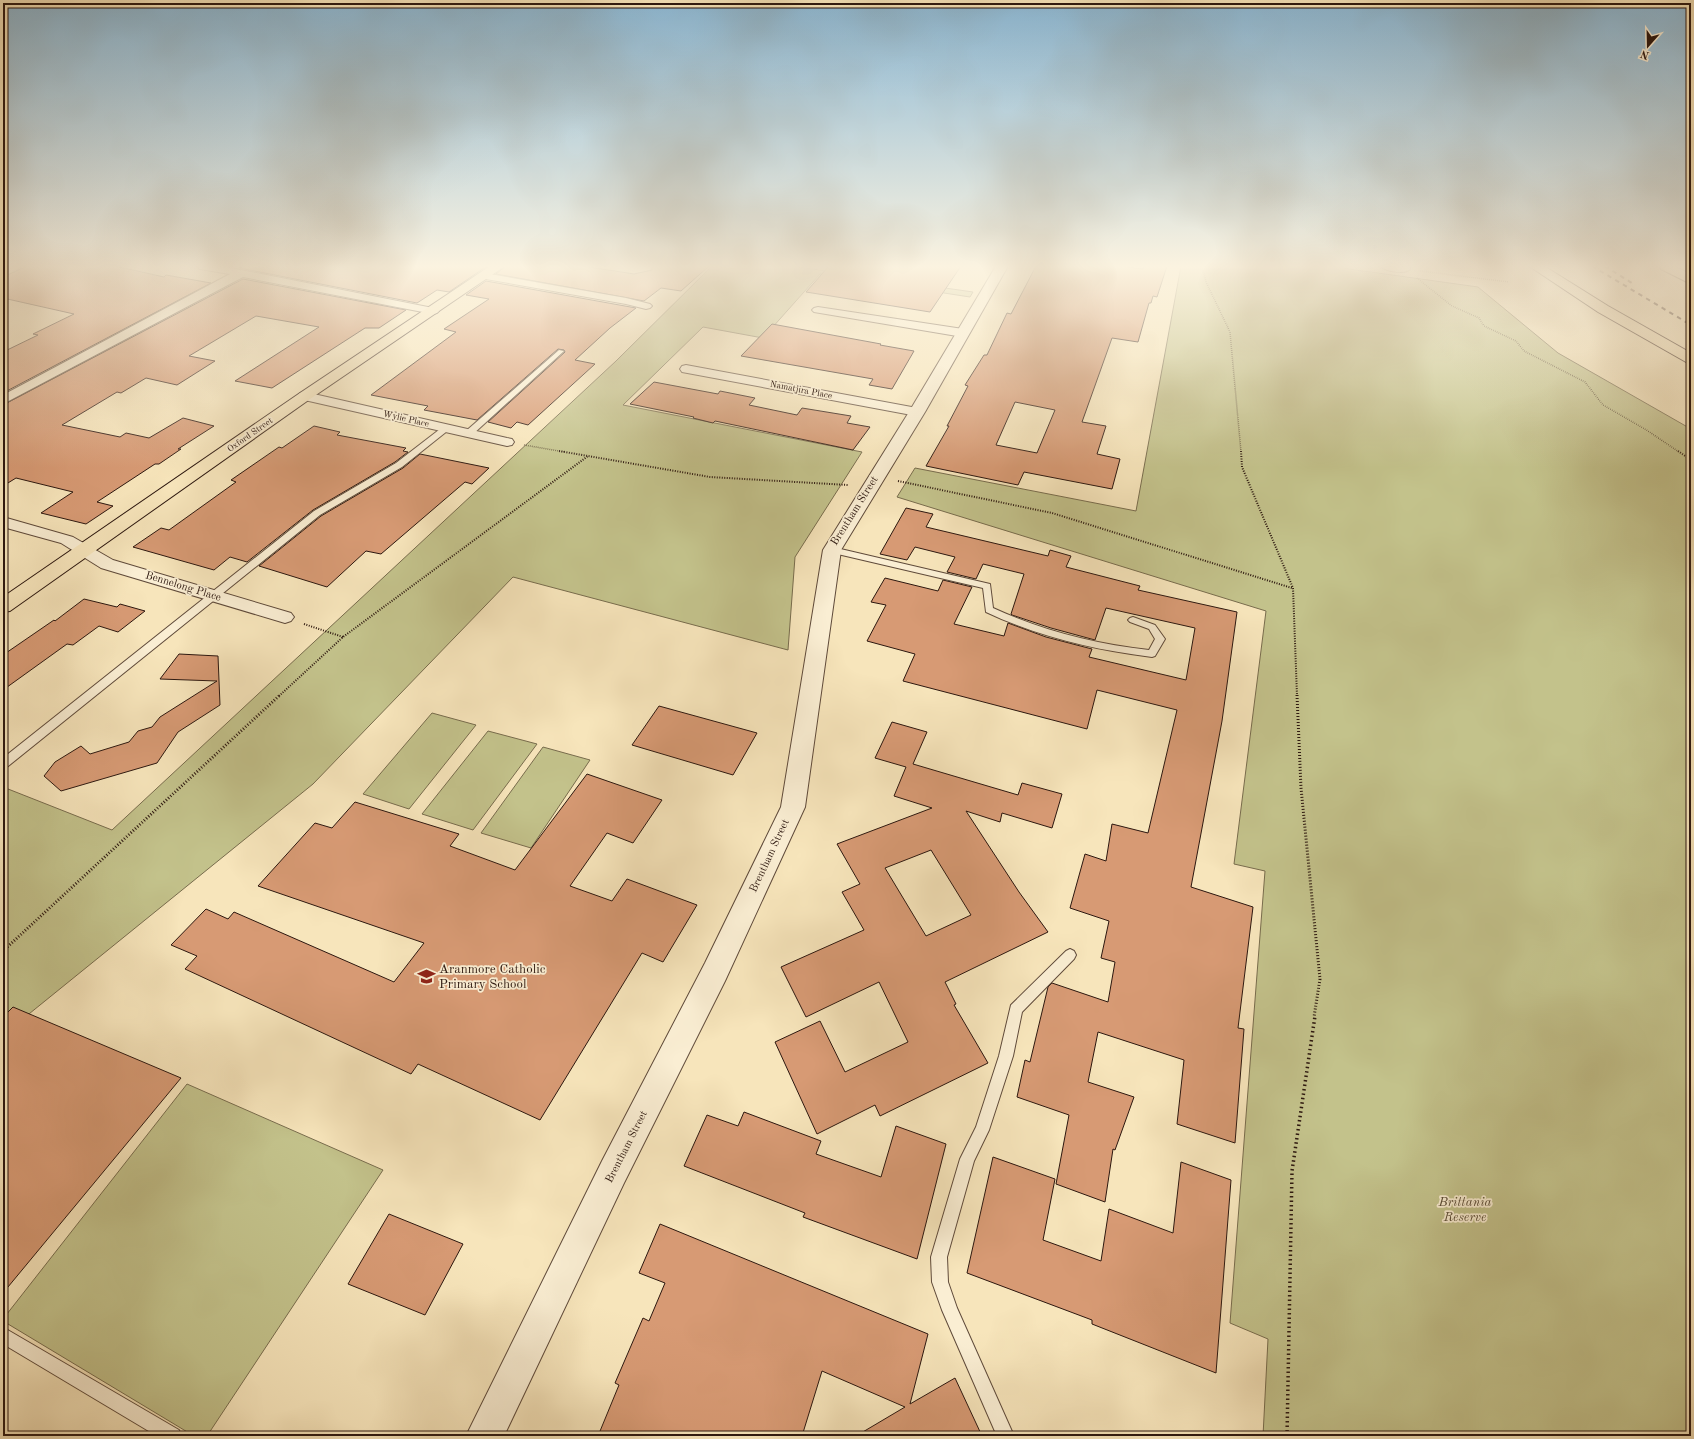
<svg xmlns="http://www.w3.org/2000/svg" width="1694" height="1439" viewBox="0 0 1694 1439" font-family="'Old Standard TT',serif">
  <rect width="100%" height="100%" fill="#f7e5bb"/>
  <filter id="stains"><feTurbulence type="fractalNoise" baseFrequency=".005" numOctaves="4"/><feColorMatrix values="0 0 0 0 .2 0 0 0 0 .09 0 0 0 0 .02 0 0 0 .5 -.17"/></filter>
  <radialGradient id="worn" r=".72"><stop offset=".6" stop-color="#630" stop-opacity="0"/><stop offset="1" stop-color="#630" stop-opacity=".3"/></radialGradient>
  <path fill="#c3c28b" stroke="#786c4d" d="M712,266L737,269L741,266H792L973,292L970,297L820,274L763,338L703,327L623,405L862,452L795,557L788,650L513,577L313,784L3,1035V787L112,830L616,361Z
    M1181,266H1328L1478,287L1558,353L1691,429V1436H1263L1268,1339L1230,1323L1265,871L1234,864L1266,611L897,497L915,468L1136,511Z
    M432,713L476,725L409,809L363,794Z
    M488,731L537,744L473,830L422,814Z
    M543,747L590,760L531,848L481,833Z
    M187,1084L383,1170L207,1436H194L3,1321V1319Z"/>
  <path fill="#d79a74" stroke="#2c170f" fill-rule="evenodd" d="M27,266H115L164,277L166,275L211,283L3,393V352L38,335L33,334L74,314L3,298V277Z
    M243,266H487L449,292L437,290L417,303L239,268Z
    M506,266H583L634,274L652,270V266H709L681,291L661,288L644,301L496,274Z
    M829,266H961L930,312L806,292Z
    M1036,266H1120L1143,269L1144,266H1167L1157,297L1153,296L1151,303H1149L1138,342L1112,338L1082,422L1106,426L1097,454L1120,459L1112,489L1024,472L1018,485L926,466L949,426H947L968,386L965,385L984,355H987L1007,313L1011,314ZM1015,402L1055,410L1037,453L996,445Z
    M243,279L406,310L379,328H365L272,388L235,381L319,327L256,316L189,356L215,361L177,385L146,378L121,393L117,392L62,425L120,437L126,433L149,438L183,418L214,426L178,449H181L159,464H155L97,502L113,506L86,524L41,513L73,492L16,478L3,486V405Z
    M486,281L636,308L610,328L575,360L595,364L528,425L517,422L511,428L488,422L565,352L564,350L558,349L477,420L424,410L428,406L371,395L456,332L444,329L489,299L466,295Z
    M772,324L881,344L880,345L914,351L892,389L869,385L873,379L741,356Z
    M654,382L718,394L720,391L755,398L749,405L797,415L802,408L851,416L847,423L870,427L853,450L715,421L713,423L693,418L694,417L630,404Z
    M314,426L340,432L337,435L406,448L403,451L408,452L395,462L313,510L247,562L230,557L214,570L133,547L161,528L169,530L236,482L231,480L279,447L282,448Z
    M420,454L489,468L472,484L465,482L381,554L366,551L327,587L259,566L321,516L403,468Z
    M906,508L933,514L926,527L1048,556L1050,550L1071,556L1066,567L1140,586L1138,590L1237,612L1222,721L1191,887L1253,907L1238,1028L1244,1029L1235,1143L1177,1124L1184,1060L1098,1032L1088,1082L1134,1097L1115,1150L1113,1149L1105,1202L1056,1184L1069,1115L1017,1097L1025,1060L1030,1062L1048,987L1052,983L1108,1002L1115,962L1101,958L1109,921L1070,908L1085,854L1106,861L1112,824L1148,833L1177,710L1097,690L1087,729L903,681L915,654L867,641L886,605L871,602L885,578L938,591L943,580L972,587L954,624L1004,636L1008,623L1046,637L1092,649L1089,657L1186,680L1195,628L1106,608L1095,640L1051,628L1012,615L1011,614L1024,574L983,564L976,579L947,572L955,557L915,547L907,560L880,554Z
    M84,599L117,607L120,604L145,611L118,632L99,626L73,645L67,644L3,690V655L54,620L55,621Z
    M179,654L218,656L220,705L178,732L157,763L61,791L44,776L55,762L81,746L90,754L129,742L138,731L152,727L160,717L217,681L160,679Z
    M659,706L757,733L733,775L632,745Z
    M892,722L927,732L913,764L1018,795L1022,783L1062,794L1052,828L1002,813L1000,822L966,811L1019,892L1048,932L945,982L956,1004L954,1005L988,1063L880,1116L875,1105L817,1134L775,1042L820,1021L845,1072L908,1042L879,982L806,1017L781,967L864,930L842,892L860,884L837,844L932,808L894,796L906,767L875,758ZM931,850L971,915L926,936L885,868Z
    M587,774L662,800L633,843L607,833L570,886L612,901L627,879L697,905L663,962L642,953L540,1120L418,1064L411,1074L185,969L197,956L171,945L206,909L228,919L234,912L394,982L424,943L258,886L315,823L332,828L355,802L459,834L450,846L515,870Z
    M13,1007L181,1078L3,1293V1017Z
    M744,1112L821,1141L816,1154L881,1177L896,1126L946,1144L917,1259L803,1217L805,1213L684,1166L707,1115L738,1126Z
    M993,1157L1055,1179L1043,1240L1101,1261L1109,1209L1173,1233L1181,1162L1231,1180L1216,1373L1092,1324V1320L967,1273Z
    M389,1214L463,1244L425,1315L348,1284Z
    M660,1224L928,1334L910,1404L955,1378L982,1436H856L905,1407L822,1371L802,1436H598L619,1385L615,1383L643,1318L649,1321L665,1283L639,1273Z"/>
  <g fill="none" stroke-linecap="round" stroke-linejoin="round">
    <defs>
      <path id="service" d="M559,350L564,351L472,435H466V431Z
        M444,426H447L451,428L402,467L320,515L7,767L3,768V758L314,511L396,463Z
        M832,547L990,584L993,608C1043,631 1095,644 1149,650L1155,639L1149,629L1130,622L1128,620L1130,618L1133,617L1155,625L1165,639L1155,656L1152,657C1094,650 1039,637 986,612L983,588L829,552L828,550Z
        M1070,949L1074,951L1076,955L1074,959L1022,1012L1013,1056L989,1130L974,1161L947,1257L948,1282L957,1308L1014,1436H997L942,1310L932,1282L931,1257L960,1159L976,1127L999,1056L1011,1005L1066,951Z
        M6,1329L179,1430L181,1436H157L3,1344V1330Z"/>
      <path id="minor" d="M195,266H220L241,270L433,308L437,309L439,311L437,313L433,314L243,277L3,404V395L230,274L200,269Z
        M1380,266H1410V269C1405,275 1385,271 1380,266Z
        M484,273L626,298L650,304L652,306L650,308L646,309L626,304L480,278L479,276Z
        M818,307L963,329L967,330L969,333L967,336L963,337L814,312L812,310L814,308Z
        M686,365L917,408L922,409L924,412L922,415L917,416L682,372L680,369L682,366Z
        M305,392L507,438L512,439L514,442L512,445L507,446L300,399L298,396L300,393Z
        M3,517L73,537L113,560L291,613L294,617L291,621L285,623L101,568L61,543L3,527Z"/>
      <path id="tertiary" d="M996,266H1008L925,412L841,550L805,807L725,981L624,1183L504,1436H466L602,1161L705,963L781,807L823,550L909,412Z"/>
      <path id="primary" d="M490,266H505L310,399L10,611L3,612V597L300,393Z"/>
      <path id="motorway" d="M1529,266H1544L1608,306L1691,353V363L1686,362L1598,312Z
        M1659,266H1675L1691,275V284L1661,269Z"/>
    </defs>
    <use href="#service" stroke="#5f4a3a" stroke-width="2"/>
    <use href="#minor" stroke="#5f4a3a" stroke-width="2"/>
    <use href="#tertiary" stroke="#5f4a3a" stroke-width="2"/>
    <use href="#primary" stroke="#2c170f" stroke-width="2"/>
    <use href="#motorway" stroke="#2c170f" stroke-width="2"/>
    <path stroke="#2c170f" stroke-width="1.5" stroke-dasharray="0.5 1.5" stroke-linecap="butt" d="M1202,266L1206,282L1230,332L1241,452
      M1420,271L1509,282
      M1417,278L1452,306L1479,318L1484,326L1516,341L1524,351L1585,382L1603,405L1648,431L1679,452
      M524,445L565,452"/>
    <path stroke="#2c170f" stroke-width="2" stroke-dasharray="1 1.5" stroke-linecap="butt" d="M559,451L710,477L848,485
      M1241,451L1242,467L1293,588L1297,696
      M1678,451L1691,460
      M898,481L1052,513L1292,588
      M304,624L343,637
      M279,696L343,637L588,456"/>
    <path stroke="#2c170f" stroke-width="3" stroke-dasharray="1 2" stroke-linecap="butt" d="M1297,695L1301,788L1320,979L1314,1017
      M3,951L280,695"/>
    <path stroke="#2c170f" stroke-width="3.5" stroke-dasharray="1.5 3" stroke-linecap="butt" d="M1287,1436L1292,1171L1315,1016"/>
    <use href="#service" fill="#faeed3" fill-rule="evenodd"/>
    <use href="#minor" fill="#faeed3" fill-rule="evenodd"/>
    <use href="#tertiary" fill="#faeed3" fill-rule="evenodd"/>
    <use href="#primary" fill="#f7e5bb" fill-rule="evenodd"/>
    <use href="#motorway" fill="#f7e5bb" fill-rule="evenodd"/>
    <path stroke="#2c170f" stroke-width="2" stroke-dasharray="4.5 4.5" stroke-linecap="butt" d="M1592,266L1691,325
      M1605,266L1635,285"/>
  </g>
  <linearGradient id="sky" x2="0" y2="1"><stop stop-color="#8bb8d5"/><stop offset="0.57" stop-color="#fbf3e0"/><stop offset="1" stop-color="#fbf3e0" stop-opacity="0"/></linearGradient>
  <rect width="1694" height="468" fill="url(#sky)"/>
  <defs>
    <symbol id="school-bare" viewBox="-9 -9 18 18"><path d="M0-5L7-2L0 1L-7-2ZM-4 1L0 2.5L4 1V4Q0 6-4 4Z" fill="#8f2418" stroke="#faeed3" stroke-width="2.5" paint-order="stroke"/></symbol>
  </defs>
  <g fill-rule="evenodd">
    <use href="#school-bare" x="414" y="964" width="25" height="25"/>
  </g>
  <g text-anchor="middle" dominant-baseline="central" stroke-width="3.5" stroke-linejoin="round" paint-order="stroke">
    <g font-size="9" fill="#2c170f" stroke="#faeed3">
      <text transform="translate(801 390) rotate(11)">Namatjira Place</text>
      <text transform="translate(406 419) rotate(13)">Wylie Place</text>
      <text transform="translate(250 435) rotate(-35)">Oxford Street</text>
    </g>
    <g font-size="11" fill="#2c170f" stroke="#faeed3">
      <text transform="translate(855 511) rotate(-58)">Brentham Street</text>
      <text transform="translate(183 587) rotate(17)">Bennelong Place</text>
      <text transform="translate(770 856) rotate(-65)">Brentham Street</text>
      <text transform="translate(627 1147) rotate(-63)">Brentham Street</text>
    </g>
    <g font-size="13" fill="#2c170f" stroke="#faeed3" text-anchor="start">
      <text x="439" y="969">Aranmore Catholic<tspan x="439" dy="15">Primary School</tspan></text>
    </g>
    <g font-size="13" font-style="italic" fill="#594a34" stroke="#faeed3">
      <text x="1465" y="1202">Brittania<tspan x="1465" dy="15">Reserve</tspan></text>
    </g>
  </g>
  <rect width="1694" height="1439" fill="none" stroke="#f7e5bb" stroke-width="16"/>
  <rect x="4" y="4" width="1686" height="1431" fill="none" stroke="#2c170f" stroke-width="2"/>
  <rect x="8" y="8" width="1678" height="1423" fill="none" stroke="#2c170f"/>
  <g transform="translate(1648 46) rotate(200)" stroke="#faeed3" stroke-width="3" paint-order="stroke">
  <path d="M0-3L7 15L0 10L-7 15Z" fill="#2c170f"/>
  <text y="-6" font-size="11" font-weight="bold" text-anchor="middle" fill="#2c170f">N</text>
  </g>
  <rect width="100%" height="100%" filter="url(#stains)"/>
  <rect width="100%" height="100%" fill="url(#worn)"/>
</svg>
